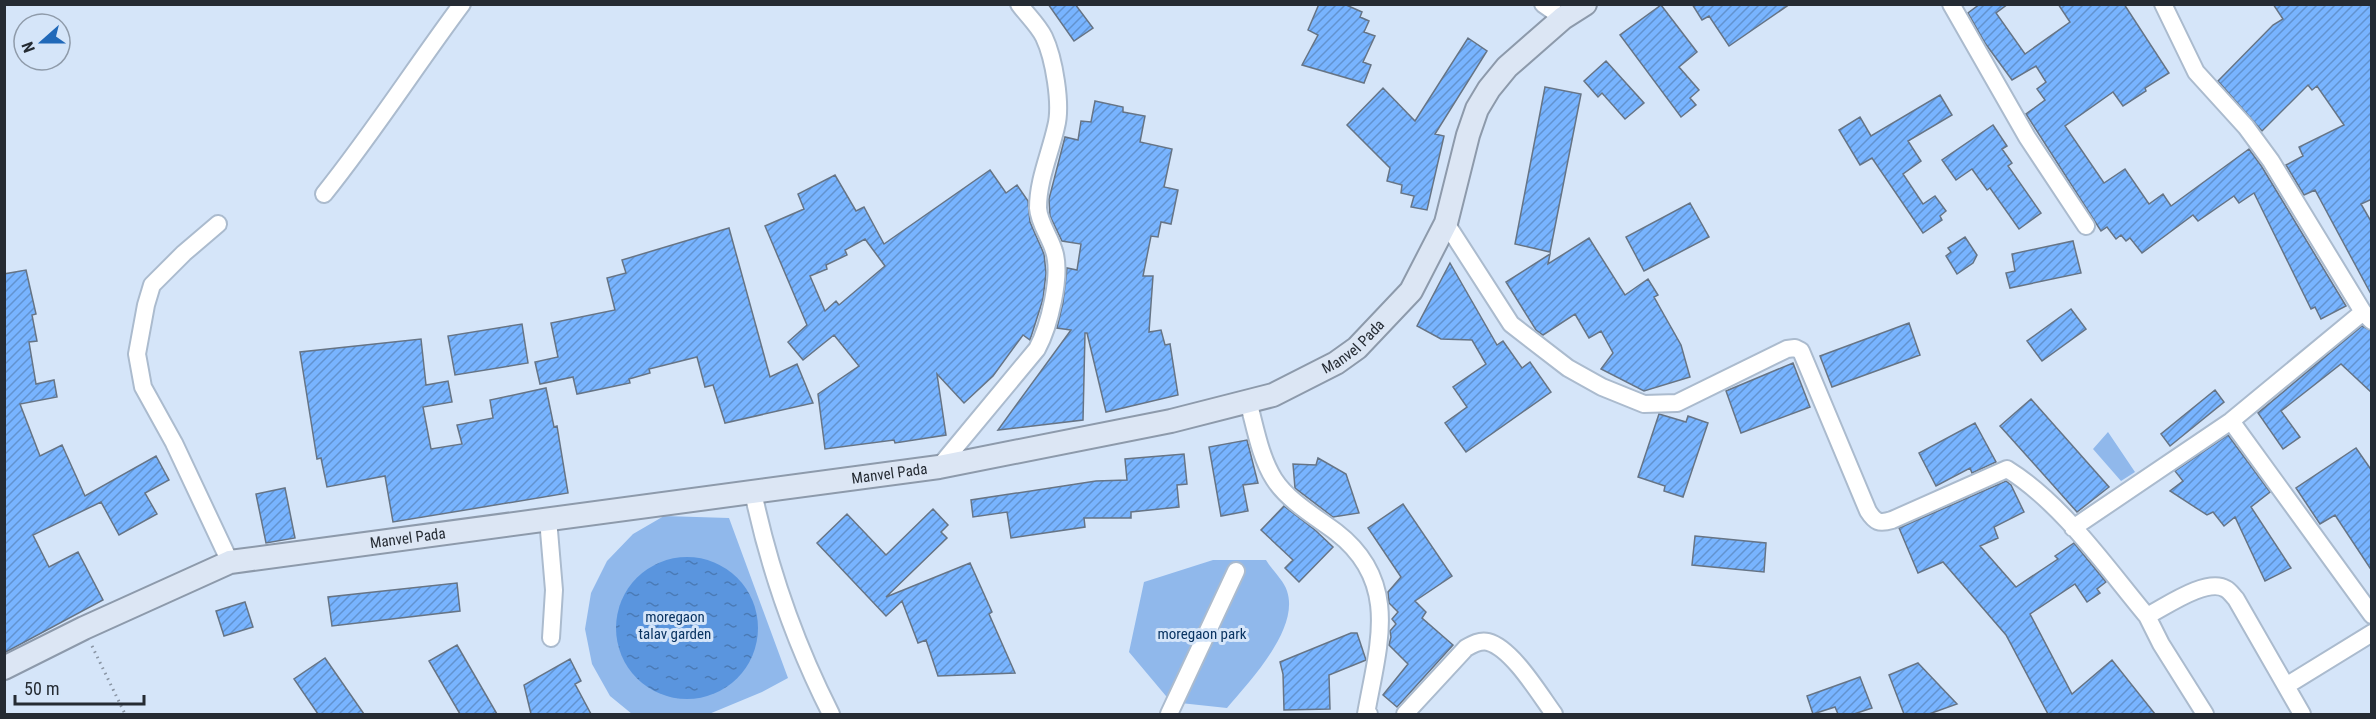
<svg xmlns="http://www.w3.org/2000/svg" width="2376" height="719" viewBox="0 0 2376 719" font-family="'Roboto Condensed',sans-serif">
  <defs>
    <pattern id="water-ripples" width="26" height="14" patternUnits="userSpaceOnUse" patternTransform="scale(1.5)"><rect width="26" height="14" fill="#5a95de"/><path d="M2 4q2-2 4 0t4 0M15 11q2-2 4 0t4 0" fill="none" stroke="#4a7ab5"/></pattern>
    <pattern id="building-hatch" width="6" height="6" patternUnits="userSpaceOnUse" patternTransform="scale(1.5)"><rect width="6" height="6" fill="#78b4ff"/><path d="M-1 1l2-2M0 6l6-6M5 7l2-2" fill="none" stroke="#6293cf"/></pattern>
  </defs>
  <rect width="100%" height="100%" fill="#d5e5f9"/>
  <path fill="#90b8eb" d="M2108,432L2135,472L2121,481L2093,449Z
    M664,516L729,518L788,678L762,692L709,714H632L610,696L592,664L585,629L591,593L607,561L633,534Z
    M1213,560H1266C1272,570 1284,581 1287,591C1300,629 1249,682 1227,708L1171,702L1129,652L1144,582Z"/>
  <path fill="url(#water-ripples)" d="M616 628a71 71 0 1 1 142 0a71 71 0 1 1-142 0Z"/>
  <path fill="url(#building-hatch)" stroke="#667485" stroke-width="1.5" fill-rule="evenodd" d="M1048,4H1075L1093,28L1074,41Z
    M1319,4H1344L1362,12L1360,17L1369,21L1364,32L1375,36L1363,62L1371,65L1364,83L1302,65L1318,35L1308,30Z
    M1692,4H1790L1729,46L1709,16L1702,20Z
    M1980,4H2008L1996,13L2025,54L2070,22L2058,4H2124L2169,73L2145,88L2146,91L2123,106L2113,92L2065,126L2104,183L2125,169L2149,204L2163,194L2171,206L2249,149L2262,167L2346,306L2321,319L2315,307L2311,309L2254,193L2239,203L2234,196L2198,221L2193,215L2142,253L2130,238L2126,241L2121,235L2116,239L2107,227L2101,231L2026,114L2045,100L2037,89L2046,82L2036,66L2012,80L1985,43L1968,13Z
    M2273,4H2372V199L2361,204L2372,223V296L2315,190L2304,195L2286,165L2303,156L2299,147L2344,125L2317,86L2312,90L2308,85L2262,131L2218,81L2273,25L2283,19Z
    M1661,5L1697,52L1679,67L1699,90L1690,98L1696,105L1681,117L1620,35Z
    M1468,38L1487,51L1435,134L1444,136L1427,210L1411,207L1414,196L1401,193L1402,185L1387,181L1390,168L1347,125L1383,88L1415,121Z
    M1606,61L1644,103L1625,119L1602,93L1598,97L1584,81Z
    M1545,87L1581,94L1550,252L1515,244Z
    M1940,95L1952,115L1908,141L1921,161L1903,174L1923,204L1935,196L1946,211L1940,216L1942,220L1923,233L1872,158L1860,165L1839,130L1860,117L1871,136Z
    M1095,101L1123,107V112L1145,116L1140,142L1172,149L1164,187L1178,190L1171,224L1161,222L1158,237L1151,236L1143,276H1153L1149,332L1161,330L1165,345L1170,344L1178,395L1106,412L1087,333H1085L1083,420L998,430L1071,330L1057,328L1063,302L1067,268L1077,270L1081,244L1062,241L1050,216L1049,199L1065,137L1078,140L1081,121L1091,122Z
    M1993,125L2007,146L2002,149L2012,163L2008,166L2041,213L2019,229L1990,188L1987,190L1972,169L1956,180L1942,160Z
    M990,170L1006,193L1017,185L1028,201L1030,222L1044,254L1046,273L1043,299L1030,340L1023,335L993,376L964,403L937,374L946,435L895,443L894,440L825,449L818,394L859,366L834,335L803,360L788,342L807,325L765,226L804,209L798,194L835,175L856,211L864,207L884,244ZM865,239L885,266L839,305L836,301L825,311L810,276L827,269L826,265L847,255L845,250Z
    M1690,203L1709,237L1644,271L1626,237Z
    M729,228L770,377L797,364L813,403L725,423L713,385L705,387L697,357L649,369L650,373L629,379L630,383L577,394L573,377L540,384L535,362L558,357L551,323L615,310L607,278L626,273L622,260Z
    M1965,237L1977,255L1973,263L1957,274L1946,256L1951,252L1948,248Z
    M1589,238L1625,295L1648,279L1658,295L1654,297L1681,345L1690,377L1644,391L1601,369L1613,353L1601,331L1589,338L1575,314L1543,335L1536,330L1506,282L1550,254L1548,264Z
    M2073,241L2081,273L2010,288L2006,273L2015,271L2012,254Z
    M1450,263L1497,345L1503,341L1522,368L1530,362L1551,392L1466,452L1445,423L1467,407L1453,387L1486,364L1472,340L1441,339L1417,326Z
    M26,270L36,314L32,315L37,341L29,342L36,384L54,380L57,397L20,404L40,456L62,445L85,496L156,456L169,480L145,493L157,514L119,535L101,502L33,535L49,567L78,552L103,600L4,653V274Z
    M2071,309L2086,329L2042,361L2027,341Z
    M1909,323L1920,355L1832,387L1820,356Z
    M522,324L528,363L455,375L448,336Z
    M2362,326L2372,331V393L2341,364L2281,411L2300,437L2283,449L2258,413Z
    M421,339L426,385L448,381L452,402L423,407L431,449L462,444L457,425L493,418L490,400L546,388L554,427L557,426L568,493L393,522L385,476L327,487L321,458L317,459L300,352Z
    M1793,363L1810,407L1741,433L1726,391Z
    M2215,390L2224,402L2170,446L2161,434Z
    M2031,399L2109,487L2077,512L2000,426Z
    M1659,414L1686,422L1688,416L1708,423L1683,497L1664,491L1665,486L1638,477Z
    M1975,423L1996,462L1972,473L1970,468L1936,486L1919,453Z
    M2228,435L2270,492L2251,507L2291,568L2265,581L2235,517L2224,526L2213,512L2207,515L2170,491L2183,481L2175,471Z
    M1247,440L1258,483L1243,485L1248,511L1221,516L1209,447Z
    M2356,448L2372,471V571L2335,515L2320,524L2296,488Z
    M1184,454L1187,484L1177,485L1179,507L1131,512V518H1084L1085,527L1011,538L1007,512L973,517L971,500L1096,481L1127,480L1125,459Z
    M1318,458L1346,474L1359,513L1333,517L1295,488L1293,464L1316,465Z
    M2006,481L2011,485L2024,512L1994,527L1998,538L1980,546L2016,587L2058,559L2055,556L2074,543L2106,582L2097,589L2100,593L2087,602L2075,584L2030,614L2072,694L2112,660L2155,714H2048L2006,635L1943,562L1918,573L1899,528Z
    M285,488L295,538L266,543L256,494Z
    M1403,504L1452,576L1415,601L1426,612L1422,618L1453,645L1397,707L1383,695L1408,664L1389,645L1391,637L1390,631L1396,624L1392,619L1398,612L1389,603L1388,592L1401,577L1368,528Z
    M1284,506L1315,530L1333,547L1299,582L1285,568L1293,560L1261,530Z
    M933,509L948,525L941,532L947,538L886,597L970,563L992,612L989,614L1015,673L938,676L926,640L918,643L902,601L886,616L817,543L847,514L886,555Z
    M1695,536L1766,543L1764,572L1692,565Z
    M457,583L460,611L332,626L328,597Z
    M245,602L253,627L224,636L216,611Z
    M1351,633H1357L1366,660L1329,675L1330,709L1284,710L1283,674L1280,662Z
    M457,645L497,714H460L429,661Z
    M325,658L364,714H318L294,679Z
    M570,659L581,681L575,684L591,714H531L524,685Z
    M1918,663L1957,704L1929,714H1904L1889,675Z
    M1860,677L1872,708L1854,714H1838L1835,707L1813,714L1807,696Z"/>
  <g fill="none" stroke-linecap="round" stroke-linejoin="round">
    <defs>
      <path id="minor" d="M1543,4L1563,18
        M1951,4L2027,137L2086,226
        M2163,4L2196,72L2246,127L2271,161L2363,312L2372,321
        M324,194C373,133 415,67 462,4
        M1446,223L1511,324L1568,368L1602,387L1644,404L1677,403L1787,349L1795,348L1801,351L1868,511C1875,522 1879,524 1892,520L2007,469C2062,503 2106,567 2147,616C2165,607 2207,577 2226,589C2230,591 2233,596 2236,599L2302,714
        M218,224L184,253L152,285L146,305L137,354L143,387L174,443L230,562
        M1248,401C1255,426 1260,457 1274,479C1288,501 1316,517 1336,532C1401,582 1378,646 1366,714H1369
        M2231,421L2372,615
        M939,467L1037,349C1049,327 1062,275 1054,251C1050,237 1039,223 1038,208C1038,180 1050,154 1056,127C1062,105 1054,58 1044,37C1038,25 1027,15 1019,4
        M753,492C769,568 796,645 831,714
        M548,519L554,590L551,638
        M2073,528L2231,421L2363,312
        M2147,616L2161,644L2205,714
        M2286,686L2372,633
        M1169,714L1236,571
        M1405,714L1466,648C1473,644 1480,640 1488,642C1512,648 1540,695 1554,714"/>
      <g id="major">
        <path id="s1" d="M4,668L84,628L230,562L939,467L1171,421L1273,395L1336,363L1357,348L1411,291L1446,223L1468,135L1477,109L1489,89L1507,67L1563,18L1585,4"/>
      </g>
    </defs>
    <use href="#minor" stroke="#abbbce" stroke-width="20"/>
    <use href="#major" stroke="#8d9aab" stroke-width="26"/>
    <path stroke="#8893a2" stroke-width="3" stroke-dasharray="1.5 4.5" stroke-linecap="butt" d="M92,646L125,714"/>
    <use href="#minor" stroke="#fff" stroke-width="16"/>
    <use href="#major" stroke="#dce6f4" stroke-width="22"/>
  </g>
  <g text-anchor="middle" dominant-baseline="central" stroke-width="6" stroke-linejoin="round" paint-order="stroke">
    <g font-size="15" fill="#252b33" stroke="#d5e5f9">
      <text stroke="none"><textPath href="#s1" startOffset="1401">Manvel Pada</textPath></text>
      <text stroke="none"><textPath href="#s1" startOffset="915">Manvel Pada</textPath></text>
      <text stroke="none"><textPath href="#s1" startOffset="429">Manvel Pada</textPath></text>
    </g>
    <g font-size="15" fill="#0a3462" stroke="#d5e5f9">
      <text x="675" y="617">moregaon<tspan x="675" dy="17">talav garden</tspan></text>
      <text x="1202" y="634">moregaon park</text>
    </g>
  </g>
  <rect width="2376" height="719" fill="none" stroke="#252b33" stroke-width="12"/>
  <g transform="translate(42 42) rotate(249)"><circle r="28" fill="#d5e5f9" stroke="#8f9baa" stroke-width="1.5"/>
  <path d="M0-4.5L10 22L0 15L-10 22Z" fill="#2169b9"/>
  <text y="-9" font-size="16" font-weight="bold" text-anchor="middle" fill="#252b33">N</text>
  </g>
  <path d="M15 695v9h129v-9" fill="none" stroke="#252b33" stroke-width="3"/>
  <text x="24" y="695" font-size="18" fill="#252b33" stroke="#d5e5f9" stroke-width="4.5" paint-order="stroke">50 m</text>
</svg>
